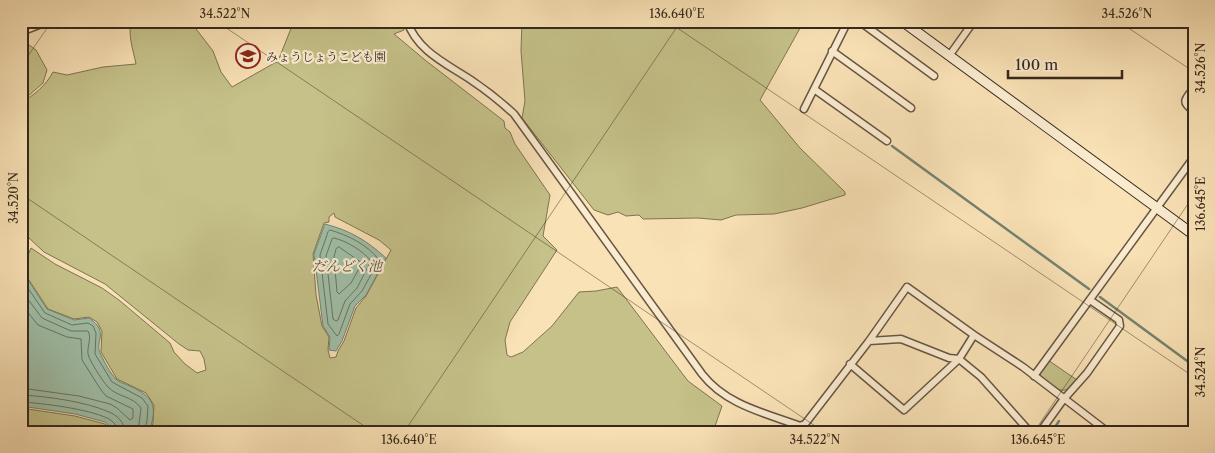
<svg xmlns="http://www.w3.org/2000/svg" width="1215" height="453" viewBox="0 0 1215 453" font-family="'Libre Caslon Text','Noto Serif JP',serif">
  <rect width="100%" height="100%" fill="#f9e2b6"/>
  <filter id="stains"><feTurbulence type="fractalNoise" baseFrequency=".004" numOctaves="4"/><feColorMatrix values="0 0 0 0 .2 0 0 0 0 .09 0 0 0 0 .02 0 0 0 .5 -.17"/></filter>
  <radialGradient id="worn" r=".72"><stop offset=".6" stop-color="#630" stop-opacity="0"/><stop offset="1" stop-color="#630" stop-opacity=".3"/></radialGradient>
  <path fill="#c5c189" stroke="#7e7454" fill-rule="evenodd" d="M131,21H190L213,51L221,72L232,87L278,61L294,21H402L404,30L394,34L425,60L504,121L505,128L510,132L515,144L550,195L543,236L557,250L510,322L505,340L507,355L511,357L523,352L552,326L579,292L596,291L617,287L688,381L722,406L713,432H150L153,423L154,405L146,393L117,379L101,352L102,331L97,322L89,317L74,319L48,309L21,268V256L28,255L31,248L55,264L102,288L119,300L170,343L174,352L185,364L197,373L206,370L204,359L200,351L188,350L179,344L105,284L44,252L29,238L21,234V102C34,96 46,85 53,72L67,75L103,67L136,64C133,49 128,37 131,21ZM334,213L335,217L379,240L391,250L366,296L356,308L344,341L338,351L336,357L330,358L328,350L329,337L322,326L316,295L313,254L324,223L329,222V217Z
    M522,21H804L760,100L800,148L845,192V195L802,208L774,214L736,215L721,220L698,218L643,219L639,215L626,216L618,212L608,215L594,210L522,118L525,101L521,51Z
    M21,39L36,50L47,70L43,83L27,97L21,99Z
    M1048,360L1077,380C1064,398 1056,389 1041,378L1040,371Z
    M21,408L75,416L105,424L114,432H21Z"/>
  <path fill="#9fbfa8" stroke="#758371" d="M325,224C351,231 366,240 386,258L366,295L355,306L342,341L336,351L329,350L330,337L323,326L314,254Z
    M21,269L47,309L74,320L89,318C111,333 93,341 101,355C105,363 110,373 116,379C119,382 125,384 130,386C154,397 158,406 149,432H116L105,422L75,414L21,406Z"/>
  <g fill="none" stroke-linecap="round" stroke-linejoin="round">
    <path stroke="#6a7463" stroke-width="1" d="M330,230C348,235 368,245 379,260L362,291L350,304L339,334L337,336L328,324L320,255L328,232Z
      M334,238C347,241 363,251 371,261L357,288L345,301L338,320L336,321L333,319L326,256L332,239Z
      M339,247L362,263L351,283L339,294L337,292L334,257L336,249Z
      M21,278L45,313L72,325L88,323L93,326L96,333L95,354L112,382L142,398L148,406L147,421L144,432
      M21,290L42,318L71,331H88C92,338 87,346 88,354C89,360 103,382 108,387C117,397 133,396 141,408L138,432
      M21,304L38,325L67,337L81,339L82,360L101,390L106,396L133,409V418L130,420L117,408L110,404L79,396L21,388
      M21,395C46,396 87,402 109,412C117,415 125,423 125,432
      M21,402C42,403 88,409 107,418C112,420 118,426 119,432"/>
    <path stroke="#758371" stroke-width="2.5" d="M892,146L1089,289
      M1100,297L1194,366
      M1052,432L1059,421"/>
    <defs>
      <path id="street" d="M407,21C417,51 447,64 471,80C486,90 501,102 514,114L702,374C726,405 765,413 800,426L805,424L869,341L907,287L974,335L1023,367L1108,432
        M859,21L934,76
        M21,32L49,21
        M832,51L911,108
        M949,56L974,21
        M1194,88C1185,99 1180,102 1194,111
        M814,89L887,141
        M804,109L848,21
        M869,341L901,339L949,358L959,359L981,377L1030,432
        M850,364L904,410L959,359L974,335
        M1034,376L1194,157
        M1040,432L1063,400L1087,373L1120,326L1119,320L1090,300"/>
      <path id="secondary" d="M902,21L1194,235"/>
    </defs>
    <use href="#street" stroke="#675644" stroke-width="9"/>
    <use href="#secondary" stroke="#36281e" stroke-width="11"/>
    <use href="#street" stroke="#fbecd0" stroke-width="6"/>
    <use href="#secondary" stroke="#fbecd0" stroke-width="9"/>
  </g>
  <path fill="none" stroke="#36281e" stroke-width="1" stroke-opacity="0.45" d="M216,21L824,432M667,21L1194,377M1118,21L1194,72M21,66L52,21M21,194L373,432M404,432L681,21M1034,432L1194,195"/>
  <defs>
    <symbol id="school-ring" viewBox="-11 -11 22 22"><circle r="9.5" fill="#fbecd0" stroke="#8f2418" stroke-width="1.5"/><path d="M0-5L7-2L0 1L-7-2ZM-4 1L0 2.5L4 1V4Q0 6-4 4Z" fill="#8f2418"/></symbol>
  </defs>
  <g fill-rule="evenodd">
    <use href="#school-ring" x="234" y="42" width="28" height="28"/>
  </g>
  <g text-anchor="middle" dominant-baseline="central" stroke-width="4.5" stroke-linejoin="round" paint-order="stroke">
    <g font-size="12" fill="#36281e" stroke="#fbecd0" text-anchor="start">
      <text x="266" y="56">みょうじょうこども園</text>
    </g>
    <g font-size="14" font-style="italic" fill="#504e40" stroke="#fbecd0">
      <text x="347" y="266">だんどく池</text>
    </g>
  </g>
  <rect width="1215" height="453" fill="none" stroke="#f9e2b6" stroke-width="55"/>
  <path d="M1008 70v8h114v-8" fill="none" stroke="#36281e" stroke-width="2.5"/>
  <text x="1015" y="70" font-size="15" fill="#36281e" stroke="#fbecd0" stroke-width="4" paint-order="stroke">100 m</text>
  <rect x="28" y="28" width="1160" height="398" fill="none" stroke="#36281e" stroke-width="2"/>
  <g font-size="12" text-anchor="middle" fill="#36281e">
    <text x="225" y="18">34.522°N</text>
    <text x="677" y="18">136.640°E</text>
    <text x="1127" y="18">34.526°N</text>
    <text transform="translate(1201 68) rotate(-90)" y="4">34.526°N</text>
    <text transform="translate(14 198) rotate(-90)" y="4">34.520°N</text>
    <text transform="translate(1201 204) rotate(-90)" y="4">136.645°E</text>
    <text transform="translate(1201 372) rotate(-90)" y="4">34.524°N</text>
    <text x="409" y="444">136.640°E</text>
    <text x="815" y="444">34.522°N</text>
    <text x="1038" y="444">136.645°E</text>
  </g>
  <rect width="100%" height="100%" filter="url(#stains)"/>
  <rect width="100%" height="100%" fill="url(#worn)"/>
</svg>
